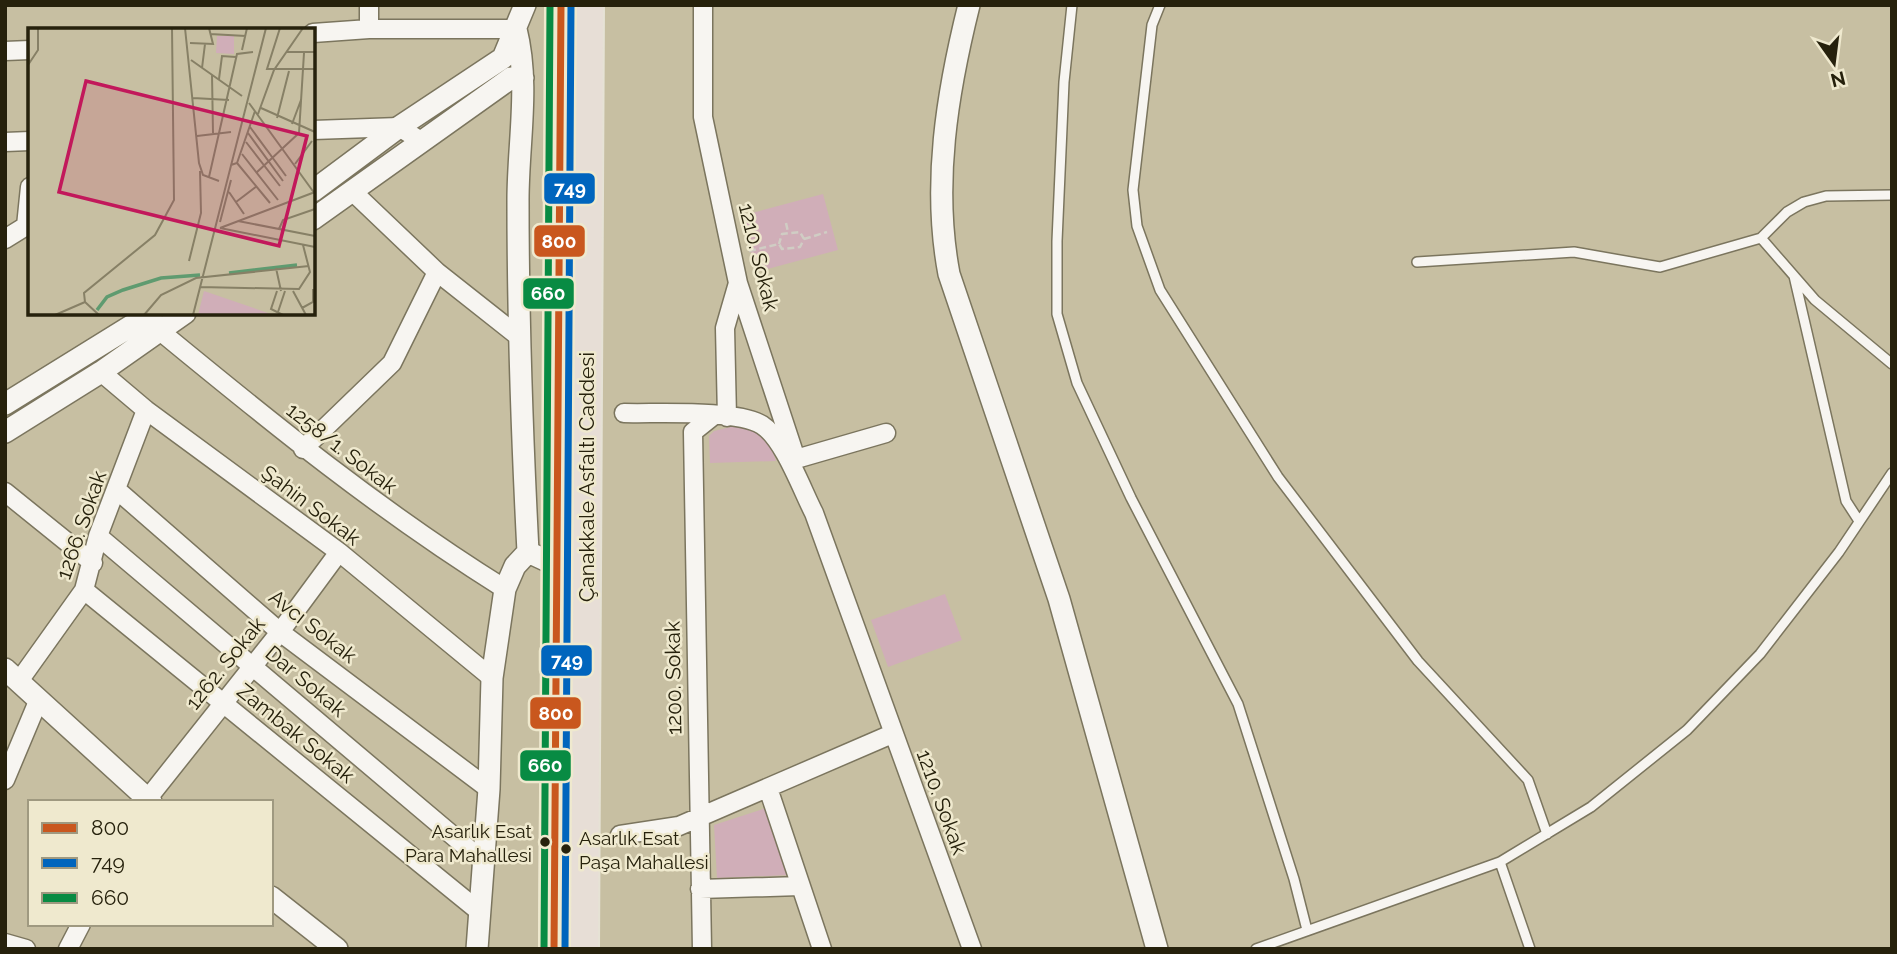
<svg xmlns="http://www.w3.org/2000/svg" width="1897" height="954" viewBox="0 0 1897 954" font-family="Raleway,sans-serif">
  <rect width="100%" height="100%" fill="#c7bfa2"/>
  <path fill="#d0aeb8" d="M823,194L838,250L756,272L741,216Z
    M743,424C763,431 770,442 776,461L710,463L709,436L714,431Z
    M945,594L962,640L888,667L871,620Z
    M766,808L789,875L717,878L714,825Z"/>
  <g fill="none" stroke-linecap="round" stroke-linejoin="round">
    <defs>
      <path id="service" d="M1072,5L1064,82L1057,241V314L1077,383L1131,498L1238,704L1294,879L1307,930
        M1160,5L1152,25L1133,190L1137,226L1160,290L1278,477L1418,661L1528,780L1547,834
        M1761,238L1815,300L1892,364
        M1417,262L1574,252L1660,267L1761,238L1787,212L1804,202L1826,196L1892,195
        M1794,276L1846,501L1859,521
        M1500,862L1530,949
        M1256,949L1500,862L1591,807L1687,730L1760,654L1839,552L1892,473"/>
      <path id="minor" d="M369,5V29
        M703,5V117L738,283L796,459
        M313,33L369,29H516
        M5,51L30,50
        M313,130L399,127L421,141
        M5,142L30,141
        M352,191L437,272L518,336
        M5,239L26,226L30,187
        M160,331C273,424 380,511 505,589
        M101,372L146,410L339,552L492,678
        M624,413C656,414 736,409 762,425C784,439 802,490 814,513L972,949
        M727,417L725,328L738,283
        M303,449L392,363L437,272
        M796,459L886,433
        M117,490L280,632L489,789
        M5,492L93,563
        M98,536L484,862
        M84,590L480,912
        M19,681L84,590L98,536L146,410
        M5,780L39,699
        M768,788L822,949
        M145,802L280,632L339,552
        M620,835L679,826L892,734
        M700,889L800,886
        M5,943L26,949
        M68,949L81,924
        M702,949L693,432L713,416"/>
      <path id="tertiary" d="M969,5C947,93 932,185 949,274L1059,599L1157,949
        M516,29C530,85 518,143 518,200C518,318 522,435 528,552
        M313,191L399,127L503,58L525,5
        M313,219L511,78H523
        M5,404L152,313
        M5,432L101,372L185,313
        M5,669L151,802
        M271,897L337,949
        M477,949L489,789L492,678L505,589L515,566L528,552L558,566"/>
      <path id="trunk" d="M554,949L561,5
        M584,949L589,5"/>
    </defs>
    <use href="#service" stroke="#7b755e" stroke-width="12"/>
    <use href="#minor" stroke="#7b755e" stroke-width="21"/>
    <use href="#tertiary" stroke="#7b755e" stroke-width="24"/>
    <use href="#trunk" stroke="#e6e2d5" stroke-width="32"/>
    <path stroke="#d0cdc4" stroke-width="2.5" stroke-dasharray="7 3.5" stroke-linecap="butt" d="M786,223L788,232
      M804,239L827,232
      M749,251L779,244L782,249L800,247L804,239L800,232L782,234L779,244"/>
    <use href="#service" stroke="#f7f5f1" stroke-width="9"/>
    <use href="#minor" stroke="#f7f5f1" stroke-width="18"/>
    <use href="#tertiary" stroke="#f7f5f1" stroke-width="21"/>
    <use href="#trunk" stroke="#e7ded6" stroke-width="28"/>
    <defs>
      <path id="bus-1" d="M554,949L561,5"/>
      <path id="bus-2" d="M565,949L571,5"/>
      <path id="bus-3" d="M544,949L550,5"/>
    </defs>
    <use href="#bus-1" stroke="#efe9ce" stroke-width="12"/>
    <use href="#bus-2" stroke="#efe9ce" stroke-width="12"/>
    <use href="#bus-3" stroke="#efe9ce" stroke-width="12"/>
    <use href="#bus-1" stroke="#c9571e" stroke-width="7"/>
    <use href="#bus-2" stroke="#0065bd" stroke-width="7"/>
    <use href="#bus-3" stroke="#088b43" stroke-width="7"/>
  </g>
  <g fill="#26210c" stroke="#efe9ce" stroke-width="2.5">
    <circle cx="545" cy="842" r="6"/>
    <circle cx="566" cy="849" r="6"/>
  </g>
  <g text-anchor="middle" dominant-baseline="central" stroke-width="5" stroke-linejoin="round" paint-order="stroke">
    <g font-size="19" fill="#26210c" stroke="#efe9ce" text-anchor="end">
      <text x="532" y="831">Asarlık Esat<tspan x="532" dy="24">Para Mahallesi</tspan></text>
      <text x="579" y="838" text-anchor="start">Asarlık Esat<tspan x="579" dy="24">Paşa Mahallesi</tspan></text>
    </g>
    <g font-size="21" fill="#26210c" stroke="#efe9ce">
      <text transform="translate(759 257) rotate(76)">1210. Sokak</text>
      <text transform="translate(342 448) rotate(38)">1258/1. Sokak</text>
      <text transform="translate(586 477) rotate(-90)">Çanakkale Asfaltı Caddesi</text>
      <text transform="translate(311 505) rotate(37)">Şahin Sokak</text>
      <text transform="translate(81 525) rotate(-71)">1266. Sokak</text>
      <text transform="translate(313 626) rotate(38)">Avcı Sokak</text>
      <text transform="translate(225 663) rotate(-51)">1262. Sokak</text>
      <text transform="translate(673 678) rotate(-91)">1200. Sokak</text>
      <text transform="translate(306 681) rotate(40)">Dar Sokak</text>
      <text transform="translate(296 733) rotate(39)">Zambak Sokak</text>
      <text transform="translate(942 802) rotate(70)">1210. Sokak</text>
    </g>
  </g>
  <g transform="translate(28 28)">
    <rect width="287" height="287" fill="#c7bfa2"/>
    <path d="M189,8H206V26L188,25ZM176,263L246,287H170Z" fill="#d0aeb8"/>
    <path fill="none" stroke="#5f9b70" stroke-width="3.5" d="M201,245L269,237M69,282L79,269L95,262L133,250L172,247"/>
    <path fill="none" stroke="#878066" stroke-width="2" d="M157,0L171,135L175,147L191,153M252,0L239,41H287M0,6L1,35M182,6L218,8M162,15L185,16L181,0M214,22L219,0M258,24H287M163,32L214,68M0,37L10,22V0M174,40L177,16M184,47L185,105M191,51L194,28L208,29M165,70L201,72M221,75L287,166M233,80L287,104M230,86L246,42L275,0M249,90L261,43M264,96L273,72M222,99L258,148M220,105L255,153M169,108L203,104M218,114L252,158M214,126L250,172M209,135L242,175M267,136L284,113M203,137L209,135L227,83M228,145L271,105L276,25M181,149L209,26L225,24M201,164L216,186M208,174L229,158M210,193L287,208M192,194L203,152M192,200L287,164M192,200L287,219M251,201L255,192L287,181M161,233L173,185L172,143M248,240L253,263M172,259L271,261L282,244L275,217M249,263L243,281L255,287M265,263L278,287M274,280L285,274V261M250,284L257,263M27,287L57,274M71,287L57,274L56,265L127,207L146,172L144,0M116,287L133,267L168,250L281,238M165,287L238,0"/>
    <path fill="#c2185b" fill-opacity="0.15" stroke="#c2185b" stroke-width="3.5" d="M58,53L279,108L251,218L31,164Z"/>
    <rect width="287" height="287" fill="none" stroke="#26210c" stroke-width="3.5"/>
  </g>
  <g stroke="#efe9ce" stroke-width="2.5">
    <rect x="543" y="172" width="53" height="33" rx="7" fill="#0065bd"/>
    <rect x="533" y="224" width="53" height="34" rx="7" fill="#c9571e"/>
    <rect x="522" y="277" width="53" height="33" rx="7" fill="#088b43"/>
    <rect x="540" y="644" width="53" height="33" rx="7" fill="#0065bd"/>
    <rect x="529" y="696" width="53" height="34" rx="7" fill="#c9571e"/>
    <rect x="519" y="749" width="53" height="33" rx="7" fill="#088b43"/>
  </g>
  <g font-size="19" text-anchor="middle" font-weight="bold" fill="#fff">
    <text x="570" y="195">749</text>
    <text x="559" y="248">800</text>
    <text x="548" y="300">660</text>
    <text x="567" y="667">749</text>
    <text x="556" y="720">800</text>
    <text x="545" y="772">660</text>
  </g>
  <rect width="1897" height="954" fill="none" stroke="#26210c" stroke-width="14"/>
  <rect x="28" y="800" width="245" height="126" fill="#efe9ce" stroke="#9f9980" stroke-width="2"/>
  <rect x="42" y="823" width="35" height="10" fill="#c9571e" stroke="#9f9980" stroke-width="2"/>
  <text x="91" y="835" font-size="21" fill="#26210c">800</text>
  <rect x="42" y="858" width="35" height="10" fill="#0065bd" stroke="#9f9980" stroke-width="2"/>
  <text x="91" y="870" font-size="21" fill="#26210c">749</text>
  <rect x="42" y="893" width="35" height="10" fill="#088b43" stroke="#9f9980" stroke-width="2"/>
  <text x="91" y="905" font-size="21" fill="#26210c">660</text>
  <g transform="translate(1834 63) rotate(166)" stroke="#efe9ce" stroke-width="5" paint-order="stroke">
  <path d="M0-5L12 26L0 18L-12 26Z" fill="#26210c"/>
  <text y="-10" font-size="19" font-weight="bold" text-anchor="middle" fill="#26210c">N</text>
  </g>
</svg>
